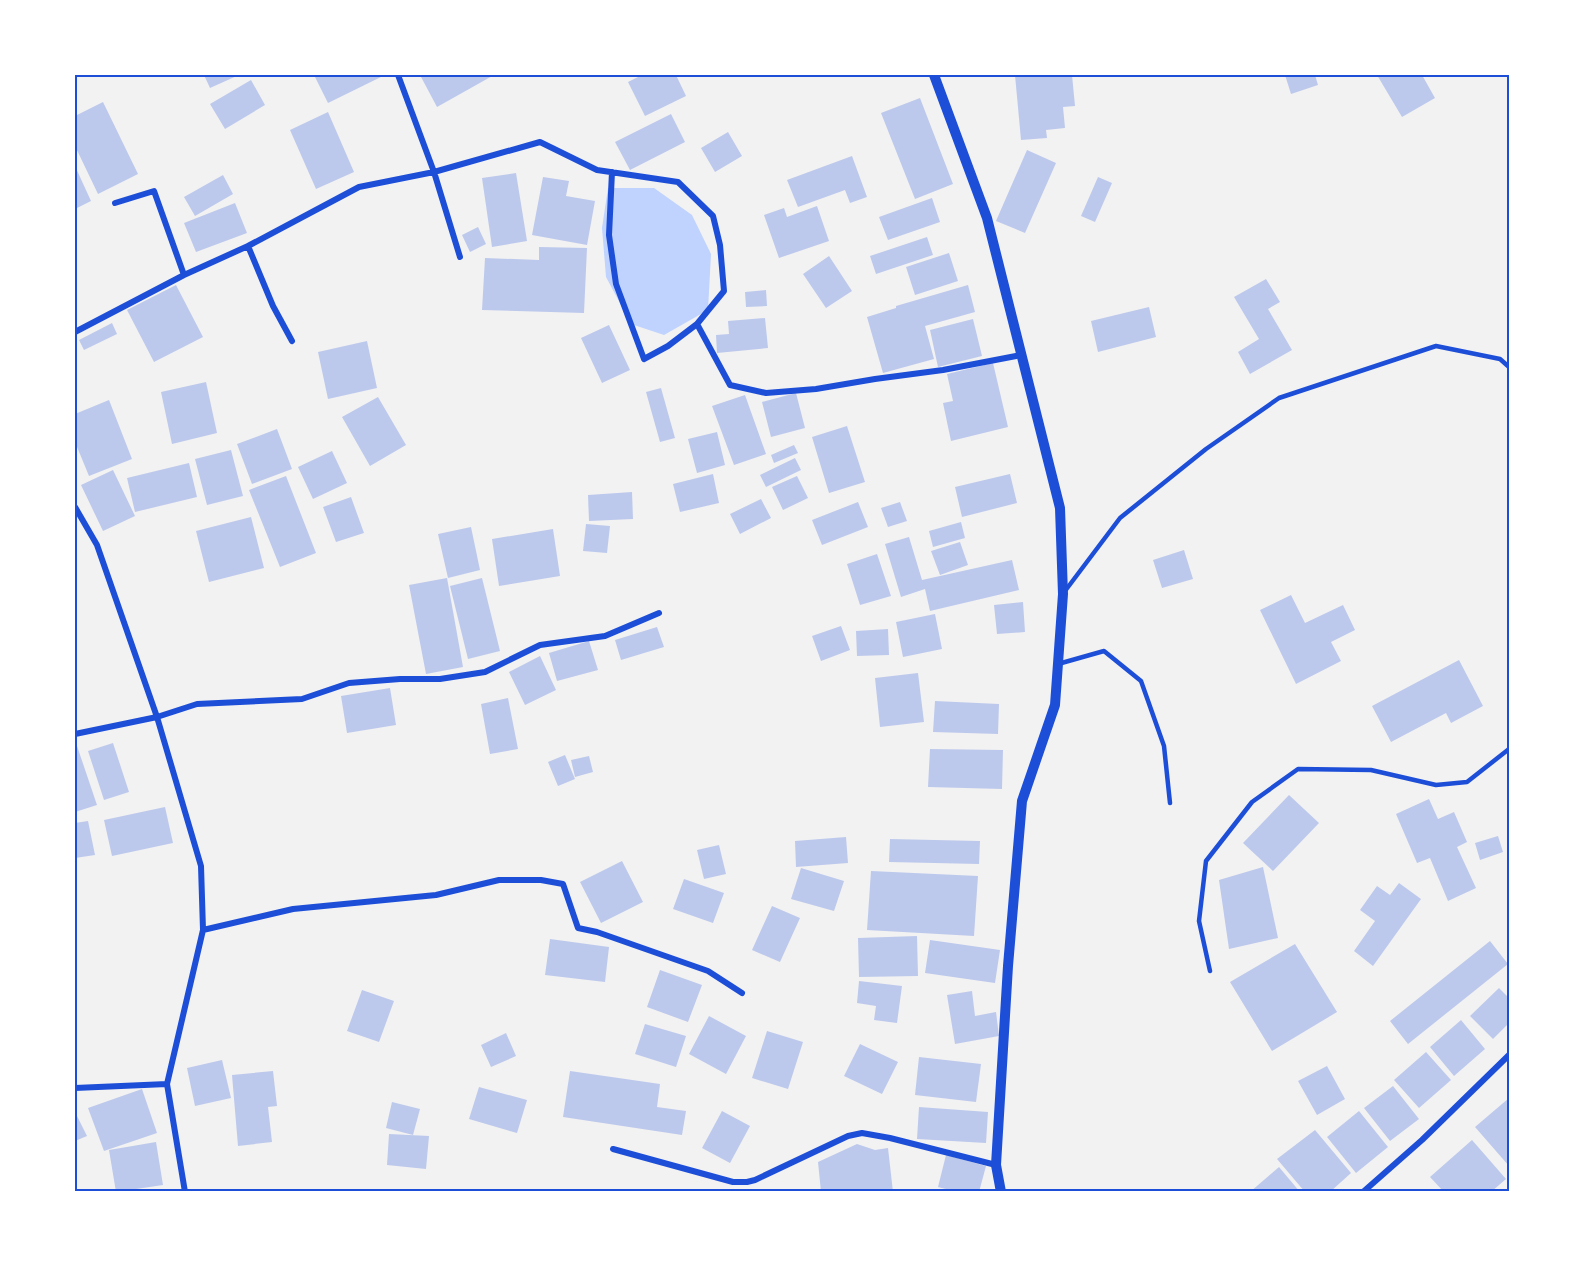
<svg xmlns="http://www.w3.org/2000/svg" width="1584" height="1267" viewBox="0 0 1584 1267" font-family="Georgia,serif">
  <rect width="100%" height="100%" fill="#f2f2f2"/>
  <path fill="#bfd3fe" d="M608,188H654L692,215L711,254L708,310L664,335L631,324L606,277L602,228Z"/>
  <path fill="#bdc9ec" d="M204,75H239L210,88Z
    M314,75H385L328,103Z
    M420,75H494L437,107Z
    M642,75H676L686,96L645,116L628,82Z
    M1015,75H1072L1075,106L1063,107L1065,128L1046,130L1047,138L1021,140Z
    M1285,75H1315L1318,85L1291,94Z
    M1377,75H1422L1435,98L1402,117Z
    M251,80L265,105L225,129L210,104Z
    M920,98L953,184L915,199L881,113Z
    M103,102L138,174L98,194L75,146V116Z
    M328,112L354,172L316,189L290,130Z
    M671,114L685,142L630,170L615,142Z
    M728,132L742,156L715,172L701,148Z
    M1027,150L1056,163L1025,233L996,221Z
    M852,156L867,197L850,203L845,190L798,207L787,180Z
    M75,166L91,201L75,209Z
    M516,173L527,241L492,247L482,178Z
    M223,175L233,194L195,216L184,197Z
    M543,177L569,181L566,196L595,201L587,245L532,235Z
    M1098,177L1112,183L1095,222L1081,216Z
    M932,198L940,222L888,240L879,217Z
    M235,203L247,233L196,252L184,223Z
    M817,206L829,241L779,258L764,215L784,208L787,217Z
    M478,227L486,244L470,252L462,235Z
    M927,237L933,255L876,274L870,256Z
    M539,247L587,248L584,313L482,310L485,258L539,260Z
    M949,253L958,281L915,295L906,267Z
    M829,256L852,291L826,308L803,274Z
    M1266,279L1280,302L1268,309L1292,350L1250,374L1238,352L1259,339L1234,297Z
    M176,285L203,337L154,362L127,310Z
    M968,285L975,312L925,326L934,359L883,373L867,317L896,308V306Z
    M766,290L767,306L746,307L745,292Z
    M1149,307L1156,337L1098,352L1091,321Z
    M765,318L768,348L717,353L716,335L729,334L728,321Z
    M973,319L982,356L938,367L930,330Z
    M112,323L117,334L84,350L79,340Z
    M609,325L630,370L602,383L581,338Z
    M367,341L377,388L328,399L318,352Z
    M993,363L1008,427L951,441L943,403L953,401L947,374Z
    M206,382L217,433L172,444L161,392Z
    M661,388L675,438L660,442L646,392Z
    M796,393L805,428L771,437L762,402Z
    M745,395L766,454L734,465L712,406Z
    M378,397L406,445L370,466L342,417Z
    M109,400L132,459L89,476L75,442V414Z
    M847,426L865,482L829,493L812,437Z
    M277,429L292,469L252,484L237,444Z
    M717,432L725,465L697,473L688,439Z
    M794,445L798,453L774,463L771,455Z
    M231,450L243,496L207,505L195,459Z
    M332,451L347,483L313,499L298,467Z
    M795,458L801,470L766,487L760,475Z
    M189,463L197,497L135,512L127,478Z
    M113,470L135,516L103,531L81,485Z
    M713,474L719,503L680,512L673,484Z
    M1010,474L1017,503L962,517L955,487Z
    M286,476L316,553L280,567L249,490Z
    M797,476L808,498L783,510L772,487Z
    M632,492L633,519L589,521L588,495Z
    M351,497L364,533L336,542L323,507Z
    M761,499L771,518L740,534L730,514Z
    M858,502L868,527L822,545L812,520Z
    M900,502L907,521L888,527L881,508Z
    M251,517L264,568L209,582L196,531Z
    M961,522L965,538L933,547L929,531Z
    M586,524L610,526L607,553L583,551Z
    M471,527L480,570L448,578L438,534Z
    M553,529L560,576L499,586L492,539Z
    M909,537L922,580L1012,560L1019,590L930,611L925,589L901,597L885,544Z
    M960,542L968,565L940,575L931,551Z
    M1184,550L1193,579L1162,588L1153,560Z
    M877,554L891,596L860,605L847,564Z
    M447,578L463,667L426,674L409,585Z
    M482,578L500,651L468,659L450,586Z
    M1291,595L1305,623L1343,605L1355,630L1331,642L1341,661L1296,684L1260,610Z
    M1023,602L1025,632L997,634L994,605Z
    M935,614L942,649L903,657L896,622Z
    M841,626L850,650L821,661L812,636Z
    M657,627L664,647L621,660L615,640Z
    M888,629L889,655L857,656L856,631Z
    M589,641L598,670L557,681L549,653Z
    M540,656L556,690L525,705L509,672Z
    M1459,660L1483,706L1451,723L1446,713L1391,742L1372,706Z
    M918,673L924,722L880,727L875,678Z
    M390,688L396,725L347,733L341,696Z
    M508,698L518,749L490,754L481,704Z
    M935,701L999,704L998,734L933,732Z
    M75,740L97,805L75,812Z
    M113,743L129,792L104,800L88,751Z
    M930,749L1003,750L1002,789L928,787Z
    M565,755L575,779L558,786L548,762Z
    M589,756L593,772L575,777L571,760Z
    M1289,795L1319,823L1273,871L1243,843Z
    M1429,799L1438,819L1454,812L1467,842L1457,847L1476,888L1448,901L1430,858L1417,863L1396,814Z
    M165,807L173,843L112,856L104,820Z
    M88,821L95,855L75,858V823Z
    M1498,836L1503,852L1480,860L1475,843Z
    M846,837L848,863L796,867L795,841Z
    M890,839L980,841L979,864L889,862Z
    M719,845L726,874L704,879L697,850Z
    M622,861L643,902L601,923L580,882Z
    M1263,867L1278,938L1229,949L1219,880Z
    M801,868L844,881L834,911L791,899Z
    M871,871L978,876L974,936L867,930Z
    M684,879L724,893L713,923L673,909Z
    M1399,883L1421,899L1373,966L1354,951L1375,921L1360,910L1377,886L1390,895Z
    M772,906L800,918L780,962L752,950Z
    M917,936L918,976L859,977L858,938Z
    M550,939L609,947L605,982L545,975Z
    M930,940L1000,950L995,983L925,973Z
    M1490,941L1508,964L1408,1044L1390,1021Z
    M1295,944L1337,1012L1272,1051L1230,982Z
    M660,970L702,985L688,1022L647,1007Z
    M859,981L902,986L897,1023L874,1020L876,1006L857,1003Z
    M1499,988L1509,998V1023L1493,1039L1470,1016Z
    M362,990L394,1001L379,1042L347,1031Z
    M972,991L975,1016L996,1012L999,1036L955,1044L947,995Z
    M709,1016L746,1036L726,1074L689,1054Z
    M1461,1020L1485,1049L1454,1076L1430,1047Z
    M645,1024L686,1036L676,1067L635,1054Z
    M767,1031L803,1042L788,1089L752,1078Z
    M506,1033L516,1056L491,1067L481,1045Z
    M860,1044L898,1062L882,1094L844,1076Z
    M1426,1052L1451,1080L1419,1108L1394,1080Z
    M919,1057L981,1064L976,1102L915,1095Z
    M222,1060L231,1098L195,1106L187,1068Z
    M1327,1066L1345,1099L1317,1115L1298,1081Z
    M273,1071L277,1106L268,1107L272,1142L238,1146L232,1075Z
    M570,1071L660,1084L657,1107L686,1111L682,1135L563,1117Z
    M1393,1086L1419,1119L1390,1141L1364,1108Z
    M479,1087L527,1100L517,1133L469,1119Z
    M142,1089L157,1133L104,1151L88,1108Z
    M1509,1098V1166L1475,1127Z
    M392,1102L420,1109L413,1135L386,1128Z
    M919,1107L988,1112L986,1143L917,1139Z
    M722,1111L750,1126L730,1163L702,1148Z
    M1359,1111L1388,1147L1356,1173L1327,1137Z
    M75,1112L87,1136L75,1141Z
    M1315,1130L1351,1173L1330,1192H1305L1277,1159Z
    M389,1134L429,1136L426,1169L387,1165Z
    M1472,1140L1506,1179L1491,1192H1444L1430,1177Z
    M156,1142L163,1185L116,1192L109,1150Z
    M857,1144L875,1150L888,1148L893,1192H821L818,1162Z
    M946,1155L986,1166L979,1192H957L938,1187Z
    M1279,1167L1300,1192H1250Z"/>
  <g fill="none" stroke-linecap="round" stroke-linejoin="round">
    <path stroke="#1d4ed8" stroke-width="4.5" d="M1065,591L1120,518L1206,449L1279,398L1436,346L1500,359L1509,367
      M1058,664L1104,651L1141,681L1164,746L1170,803
      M1210,971L1199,921L1206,861L1252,802L1298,769L1371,770L1436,785L1467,782L1509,749"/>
    <path stroke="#1d4ed8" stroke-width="6" d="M398,75L434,172L540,142L597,170L678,182L713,216L720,245L724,291L697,324L668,346L644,359L616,284L609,235L612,172
      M115,203L154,191L184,275
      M697,324L730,385L766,393L816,389L875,379L943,370L1021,355
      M75,332L184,275L248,246
      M292,341L273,306L248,246L359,187L434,172L460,257
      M75,507L97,545L157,717L201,866L203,930L167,1084L185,1192
      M75,734L157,717L197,704L302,699L349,683L400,679H440L485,672L540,645L605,636L659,613
      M203,930L293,909L436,895L499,880H541L563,884L578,928L597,932L708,971L742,993
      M75,1088L167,1084
      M613,1149L733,1182H747L755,1180L848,1136L862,1133L890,1138L996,1165
      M1363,1192L1422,1140L1509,1055"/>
    <path stroke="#1d4ed8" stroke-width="10" d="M934,75L987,218L1060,508L1063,594L1055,705L1022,801L1008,966L996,1165L1001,1192"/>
  </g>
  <rect width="1584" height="1267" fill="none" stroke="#ffffff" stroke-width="153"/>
  <rect x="76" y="76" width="1432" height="1114" fill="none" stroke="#1d4ed8" stroke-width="2"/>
</svg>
